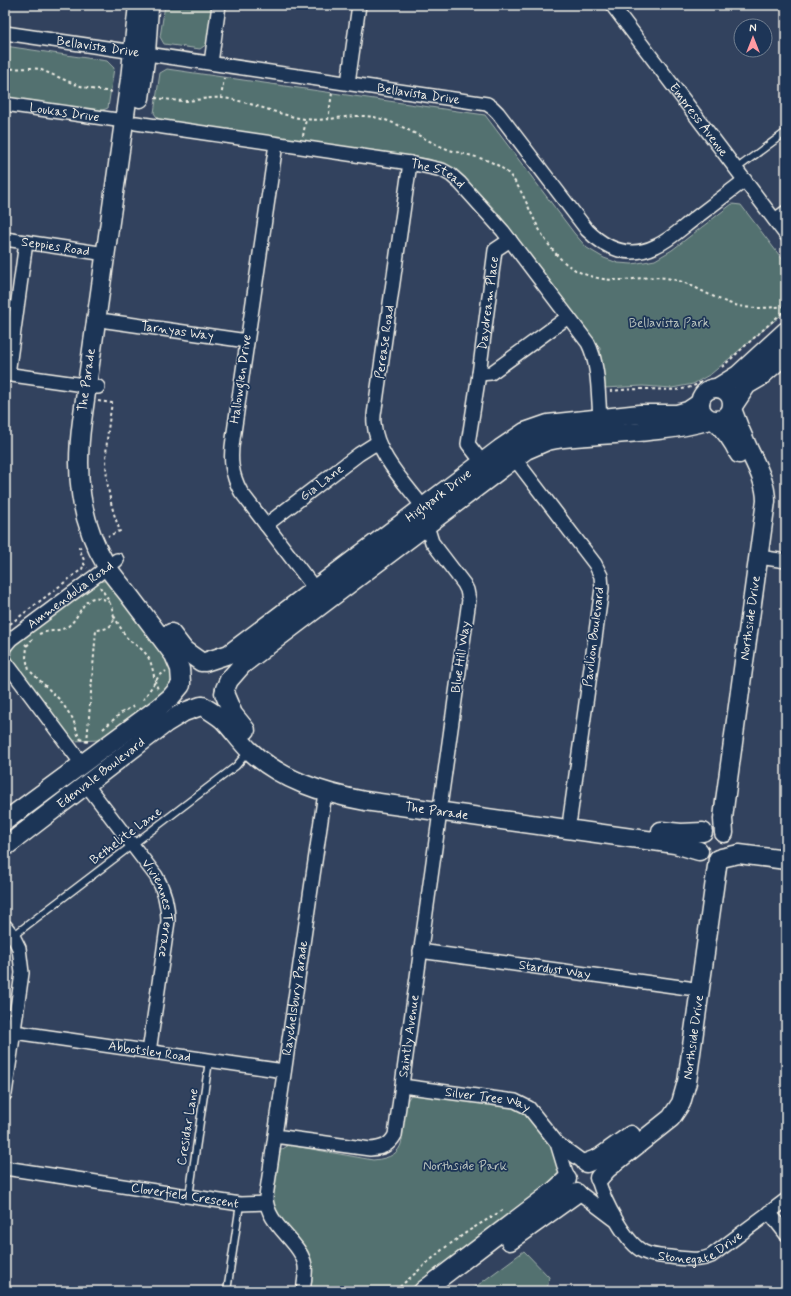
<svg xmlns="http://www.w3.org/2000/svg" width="791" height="1296" viewBox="0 0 791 1296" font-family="Mynerve,sans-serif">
  <rect width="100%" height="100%" fill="#32425e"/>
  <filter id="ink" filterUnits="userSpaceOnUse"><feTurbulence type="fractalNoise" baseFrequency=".025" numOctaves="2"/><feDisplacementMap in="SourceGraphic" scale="8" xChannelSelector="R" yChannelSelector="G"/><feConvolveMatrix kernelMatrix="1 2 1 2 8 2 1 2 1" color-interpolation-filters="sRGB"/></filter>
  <g filter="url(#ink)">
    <path fill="#527170" stroke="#a3b1ac" d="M165,5H212L207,44L200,49L164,44L160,37Z
      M5,46L107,61L114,68L108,108L100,111L5,97Z
      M167,69L485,115L574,233L587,248L604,258L618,263L632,264L644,262L655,260L672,250L732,204L741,205L786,264V311L711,374L693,384L672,388L643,386L604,388L600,348L498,213L468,181L459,174L452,168L429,159L159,120L154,113L160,73Z
      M101,581H105L110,583L115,592L156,646L162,649L173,670L172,686L159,700L154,699L100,740L73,741L16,665C10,656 9,651 17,643L93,585Z
      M412,1092L516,1106L531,1113L556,1150L562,1174L549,1187L407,1291H310C311,1282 315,1269 311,1260C306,1246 284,1222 274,1210L272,1202L278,1160L281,1150L289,1145L373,1160C411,1157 400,1135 405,1107C406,1102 410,1097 412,1092Z
      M524,1251L549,1277L547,1291H470Z"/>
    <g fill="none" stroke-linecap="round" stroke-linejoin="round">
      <defs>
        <path id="lane" d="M736,169L786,132
          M5,942L236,766L248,752
          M189,1196L209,1061
          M227,1291L240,1204"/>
        <g id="street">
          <path id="s1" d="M612,5L786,235"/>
          <path id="s2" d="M5,33L487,104L493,108L498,113L587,230C606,249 630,259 656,246C670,240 682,228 694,219C711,206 728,193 745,180"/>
          <path d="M211,63L219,5"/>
          <path d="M348,83L359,5"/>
          <path id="s3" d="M5,104L124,121"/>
          <path id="s4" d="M136,123L410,163L442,170L451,175L460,183L503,231L588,343C599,364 598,394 600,418"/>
          <path d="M276,144L233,439C230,458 231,474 241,492L315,589"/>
          <path d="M410,163L376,402C375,409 373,416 374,423C376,454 405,483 423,507"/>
          <path d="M775,220L786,212"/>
          <path id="s5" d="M5,239L106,254"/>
          <path id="s6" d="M107,321L247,341"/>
          <path d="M5,374L98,387"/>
          <path d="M8,374L26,242"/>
          <path d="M479,374L491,373L568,317"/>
          <path d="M515,459L595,564L601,576L602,588L570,818"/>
          <path id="s7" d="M482,462L468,444L479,374L495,250L510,240"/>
          <path id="s8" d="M266,525L359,454L378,442"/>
          <path d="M427,526L432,542L464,584L467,590L469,600L441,800"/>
          <path d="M759,557L786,561"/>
          <path id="s9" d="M5,646L11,639L117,560"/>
          <path d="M5,661L82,764"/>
          <path id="s10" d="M86,784L156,876C165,891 168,904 168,921L149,1052"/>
          <path d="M5,926L13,936L19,948L22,973L5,1094"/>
          <path id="s11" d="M420,951L688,988"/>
          <path id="s12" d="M14,1032L284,1071"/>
          <path id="s13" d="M402,1086L515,1101L529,1108L557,1143L567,1176"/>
          <path id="s14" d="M275,1136L370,1149C382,1148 389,1146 395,1135L440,812"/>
          <path d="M557,1143L583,1162"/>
          <path id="s15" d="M5,1168L240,1204L266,1203"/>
          <path id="s16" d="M598,1180C604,1200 625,1243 644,1252C654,1257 667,1256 678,1258C690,1259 700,1261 711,1256L786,1200"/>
          <path d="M581,1194L614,1219"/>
          <path d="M769,1212L786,1234"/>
          <path id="s17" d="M303,1291C304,1283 306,1274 305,1266C302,1242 266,1225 266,1197L325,793"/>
        </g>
        <g id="secondary">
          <path d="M138,5L130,79L82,421C75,473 79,519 106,565C112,575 121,585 128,594C144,615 159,635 174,655L180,669L181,682"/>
          <path d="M140,98L146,53L149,8"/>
          <circle cx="716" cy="404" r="16"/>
          <path d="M717,388L738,375L786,331"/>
          <path d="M733,406L747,385L759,378L786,354"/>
          <path d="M715,421C726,431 733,441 739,454"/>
          <path d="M171,633L184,650L201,662"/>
          <path id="s18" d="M205,662L229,654L237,648L500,449L525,432L548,424L640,414H677L688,411L700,403"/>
          <path d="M225,689L229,680L242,665L526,450L547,441L557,439C607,433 663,434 710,420"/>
          <path d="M224,693L233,714L246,730"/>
          <path id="s19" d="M203,706C210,711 217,715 223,720C232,729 240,741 249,750C281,780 322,793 365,801L675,844L699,851"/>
          <path d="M5,821L158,708L171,697L181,685"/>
          <path d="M661,831L681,833L703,832"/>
          <path id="s20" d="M724,833L723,819L725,801L766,501C766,482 756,465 748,448C742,435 737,423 732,409"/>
          <path id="s21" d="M5,847L166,723L184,712L201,706"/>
          <path d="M721,858L739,854L786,860"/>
          <path d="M586,1163L599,1158L631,1135"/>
          <path id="s22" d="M599,1178L607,1169L671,1118L681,1103L687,1082L718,859"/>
          <path d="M510,1241L577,1193"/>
          <path d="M423,1291L554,1191L567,1179"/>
        </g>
      </defs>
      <use href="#lane" stroke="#f4f1e8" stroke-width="9"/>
      <use href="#street" stroke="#f4f1e8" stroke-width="16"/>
      <use href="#secondary" stroke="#f4f1e8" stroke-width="21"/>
      <path stroke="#f4f1e8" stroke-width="2" stroke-dasharray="3 3" stroke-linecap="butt" d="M5,69L31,68L39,69L77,85L91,89L113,92
        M155,98C166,99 176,101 187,101C199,100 210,97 222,98C250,101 277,115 305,119C325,122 345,115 365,116C396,118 421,140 450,150C465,155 483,157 497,165C518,176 526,204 536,223C543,237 551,250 563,261C578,275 601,281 622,280C639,279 654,275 671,279C688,282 702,292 717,298C741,310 760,309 786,306
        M221,98L224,78
        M328,120L332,93
        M303,136L306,119
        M722,367L786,309
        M610,391C622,390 634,389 645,389C668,389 684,394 704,380
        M98,401L112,403C104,451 102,485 120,531L108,536
        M81,547L79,548L84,560V564L87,568
        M114,616C118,623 122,631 127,638C134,645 143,648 148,657C154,667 153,679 158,689
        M10,624L82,569L84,564
        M39,634C48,630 58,632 67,627C82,618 83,586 109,602
        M25,644L27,646L26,658L29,670L60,700L73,719L79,738L84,741L88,742
        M27,646L32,639
        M143,700L159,676L166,671
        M103,729L121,713L136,705
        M87,742L96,630C128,629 109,600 100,587
        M395,1291L443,1249L470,1230L503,1210"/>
      <use href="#lane" stroke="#1d3557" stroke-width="6"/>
      <use href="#street" stroke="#1d3557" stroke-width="13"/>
      <use href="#secondary" stroke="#1d3557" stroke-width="18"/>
    </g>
  </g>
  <g text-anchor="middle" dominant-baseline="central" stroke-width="3.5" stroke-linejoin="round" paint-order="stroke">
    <g font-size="13" fill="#f4f1e8" stroke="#1d3557">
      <text stroke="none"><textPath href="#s2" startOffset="94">Bellavista Drive</textPath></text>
      <text stroke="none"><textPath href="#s2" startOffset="418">Bellavista Drive</textPath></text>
      <text stroke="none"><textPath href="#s3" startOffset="60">Loukas Drive</textPath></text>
      <text stroke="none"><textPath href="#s1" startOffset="144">Empress Avenue</textPath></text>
      <text stroke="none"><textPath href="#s4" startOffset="307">The Stead</textPath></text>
      <text stroke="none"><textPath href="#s5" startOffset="51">Seppies Road</textPath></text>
      <text stroke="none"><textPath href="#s7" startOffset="165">Daydream Place</textPath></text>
      <text stroke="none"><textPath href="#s6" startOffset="71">Tarnyas Way</textPath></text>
      <text transform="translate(385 342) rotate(-82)">Perease Road</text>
      <text transform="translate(241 379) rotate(-82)">Hallowglen Drive</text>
      <text transform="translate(87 380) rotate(-82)">The Parade</text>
      <text stroke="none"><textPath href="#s8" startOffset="70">Gia Lane</textPath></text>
      <text stroke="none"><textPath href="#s18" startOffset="288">Highpark Drive</textPath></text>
      <text stroke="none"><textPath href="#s9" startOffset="83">Ammendolia Road</textPath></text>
      <text stroke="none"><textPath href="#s20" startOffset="217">Northside Drive</textPath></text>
      <text transform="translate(594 637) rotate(-83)">Pavilion Boulevard</text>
      <text transform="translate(461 657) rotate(-82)">Blue Hill Way</text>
      <text stroke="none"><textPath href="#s21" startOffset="121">Edenvale Boulevard</textPath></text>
      <text stroke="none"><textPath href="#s19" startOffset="265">The Parade</textPath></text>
      <text transform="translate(126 836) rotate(-37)">Bethelite Lane</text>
      <text stroke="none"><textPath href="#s10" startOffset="148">Viviennes Terrace</textPath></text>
      <text stroke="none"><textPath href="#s11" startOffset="136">Stardust Way</textPath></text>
      <text stroke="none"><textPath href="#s17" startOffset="307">Raychelsbury Parade</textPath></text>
      <text stroke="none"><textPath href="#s14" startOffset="226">Saintly Avenue</textPath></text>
      <text stroke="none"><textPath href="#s22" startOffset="179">Northside Drive</textPath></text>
      <text stroke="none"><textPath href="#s12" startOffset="137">Abbotsley Road</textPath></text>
      <text stroke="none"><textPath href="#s13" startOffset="87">Silver Tree Way</textPath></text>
      <text transform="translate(188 1127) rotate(-81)">Cresidar Lane</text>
      <text stroke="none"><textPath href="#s15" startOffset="182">Cloverfield Crescent</textPath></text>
      <text stroke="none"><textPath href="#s16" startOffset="147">Stonegate Drive</textPath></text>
    </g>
    <g font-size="13" fill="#bbc4be" stroke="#1d3557">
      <text x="669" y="323">Bellavista Park</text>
      <text x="465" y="1166">Northside Park</text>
    </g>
  </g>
  <rect width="791" height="1296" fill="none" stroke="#1d3557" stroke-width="20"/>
  <rect x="10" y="10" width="771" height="1276" fill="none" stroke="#f4f1e8" stroke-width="1.5" filter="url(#ink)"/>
  <g transform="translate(753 38)"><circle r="19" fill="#1d3557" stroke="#738091"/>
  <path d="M0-3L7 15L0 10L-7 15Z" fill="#ff9aa2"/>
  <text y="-6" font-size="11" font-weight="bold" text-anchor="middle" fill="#f4f1e8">N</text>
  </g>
</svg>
